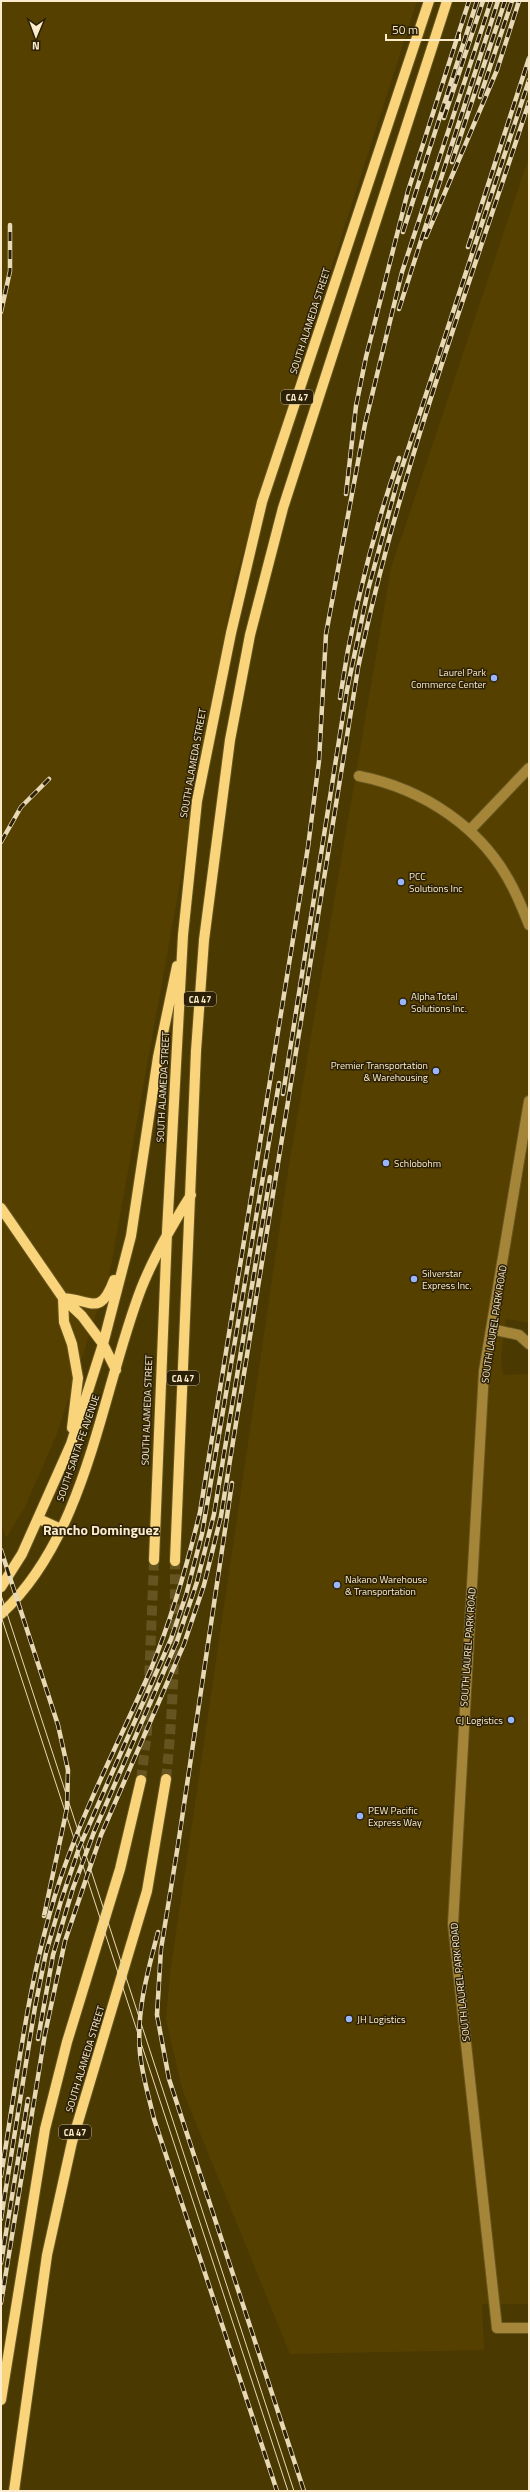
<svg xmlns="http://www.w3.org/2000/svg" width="530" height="2492" viewBox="0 0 530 2492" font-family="'Titillium Web',sans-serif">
  <rect width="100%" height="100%" fill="#4b3902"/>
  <path fill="#554000" d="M1,1H417L287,406L234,583L110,1271L57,1434L25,1507L6,1538L1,1523Z
    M529,157V1323L506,1319L501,1358L503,1375L529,1374V2304H482L484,2350L290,2354L182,2089L166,2019L170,1974L288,1171L391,568Z"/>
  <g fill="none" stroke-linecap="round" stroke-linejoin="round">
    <path stroke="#655420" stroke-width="10" stroke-dasharray="10 5" stroke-linecap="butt" d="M166,1779C174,1706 175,1634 175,1561
      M141,1780L147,1732L154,1560"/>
    <defs>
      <path id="minor" d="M359,776C424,789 483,828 513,888C519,900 524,912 529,925
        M470,830L529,768
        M529,1101L484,1371L453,1924L497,2328H529
        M491,1329L519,1335L529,1344"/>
      <path id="major" d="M1,1208L63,1298L82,1316L103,1344L116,1370
        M63,1298L64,1322L72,1344L78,1378L72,1428
        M63,1298C92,1300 100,1317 114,1280
        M39,1519L61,1529
        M154,1560L167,1232L183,935L197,801L231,633L262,502L429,1
        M175,1561L196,1051L204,940L230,740L250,635L283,508L447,1
        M1,1587L22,1554L71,1444L103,1344L131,1236L158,1057L177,966
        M1,1614C87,1535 101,1393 141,1289C154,1256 172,1225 191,1195
        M1,2400L45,2129L67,2042L120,1869L141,1780
        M14,2491L47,2255L72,2142L147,1891L166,1779"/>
    </defs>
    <use href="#minor" stroke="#675622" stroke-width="12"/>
    <use href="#major" stroke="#675622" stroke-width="12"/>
    <use href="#minor" stroke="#a58638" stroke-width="10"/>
    <use href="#major" stroke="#f9d47a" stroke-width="10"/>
    <path stroke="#e7d9b6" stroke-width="1" d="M1,1595L294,2491
      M1,1616L288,2491"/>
    <defs>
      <path id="rail" d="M480,97L512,1
        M444,118L483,1
        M452,162L505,1
        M403,232L477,1
        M426,237L497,70L519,1
        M468,247L529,58
        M399,309L498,1
        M1,312L10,271V225
        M346,494L356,406L366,357L408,191L469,1
        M340,698C352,616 372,536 399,458
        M1,842L21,807L49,779
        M283,1094L347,690L368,590L397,483L529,80
        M232,1483L178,1845L161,1949L157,2015L169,2079L304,2491
        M1,1550L58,1725L68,1770L67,1808L44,1916
        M158,1932C148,1971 136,2011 140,2053C142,2075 149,2097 154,2119L277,2491
        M38,2039L53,1955L73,1888L94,1832L177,1641L197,1582L214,1514L270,1177
        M1,2176C18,2074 29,1969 63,1871C87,1802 122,1736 151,1669C172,1617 187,1566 200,1512L308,847L319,761L326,634L365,424L402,272L491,1
        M1,2219L35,2007L46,1953L61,1901L79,1848L171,1639L186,1595L202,1534L279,1083
        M1,2263L28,2099
        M1,2303L45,2034L65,1941L101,1835L184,1644L204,1585L221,1516L358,668C398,475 468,290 529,102"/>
    </defs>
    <use href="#rail" stroke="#e7d9b6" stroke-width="4.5"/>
    <use href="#rail" stroke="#2c2106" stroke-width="3" stroke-dasharray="9" stroke-linecap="butt"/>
  </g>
  <g fill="#99b5fd" stroke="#2c2106" stroke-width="1.5">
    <circle cx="494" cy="678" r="4"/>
    <circle cx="401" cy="882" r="4"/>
    <circle cx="403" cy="1002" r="4"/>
    <circle cx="436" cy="1071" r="4"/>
    <circle cx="386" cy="1163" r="4"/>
    <circle cx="414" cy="1279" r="4"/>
    <circle cx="337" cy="1585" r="4"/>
    <circle cx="511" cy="1720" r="4"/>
    <circle cx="360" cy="1816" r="4"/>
    <circle cx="349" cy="2019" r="4"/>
  </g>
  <g text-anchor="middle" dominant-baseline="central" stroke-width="3" stroke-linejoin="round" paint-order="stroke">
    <g fill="#2c2106" stroke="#bcaf91" stroke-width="1">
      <rect x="281" y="390" width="32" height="14" rx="3"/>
      <rect x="184" y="992" width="32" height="14" rx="3"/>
      <rect x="167" y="1371" width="32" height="14" rx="3"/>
      <rect x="59" y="2125" width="32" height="14" rx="3"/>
    </g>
    <g font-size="9" font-weight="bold" fill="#faeccc">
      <text x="297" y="397">CA 47</text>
      <text x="200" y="999">CA 47</text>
      <text x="183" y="1378">CA 47</text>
      <text x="75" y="2132">CA 47</text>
    </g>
    <g font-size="10" fill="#faeccc" stroke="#2c2106">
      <text transform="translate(310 321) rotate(-72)">SOUTH ALAMEDA STREET</text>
      <text transform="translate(193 763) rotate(-80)">SOUTH ALAMEDA STREET</text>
      <text transform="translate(163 1087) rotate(-87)">SOUTH ALAMEDA STREET</text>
      <text transform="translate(494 1324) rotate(-81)">SOUTH LAUREL PARK ROAD</text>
      <text transform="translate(147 1410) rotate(-88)">SOUTH ALAMEDA STREET</text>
      <text transform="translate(78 1448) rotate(-71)">SOUTH SANTA FE AVENUE</text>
      <text transform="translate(468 1647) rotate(-86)">SOUTH LAUREL PARK ROAD</text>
      <text transform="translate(460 1982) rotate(-96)">SOUTH LAUREL PARK ROAD</text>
      <text transform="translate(85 2059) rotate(-73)">SOUTH ALAMEDA STREET</text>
    </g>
    <g font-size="10" fill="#faeccc" stroke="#2c2106" text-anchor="start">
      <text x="486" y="672" text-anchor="end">Laurel Park<tspan x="486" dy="12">Commerce Center</tspan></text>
      <text x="409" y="876">PCC<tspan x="409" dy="12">Solutions Inc</tspan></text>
      <text x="411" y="996">Alpha Total<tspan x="411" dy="12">Solutions Inc.</tspan></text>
      <text x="428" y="1065" text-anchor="end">Premier Transportation<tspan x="428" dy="12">&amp; Warehousing</tspan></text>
      <text x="394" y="1163">Schlobohm</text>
      <text x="422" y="1273">Silverstar<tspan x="422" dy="12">Express Inc.</tspan></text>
      <text x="345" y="1579">Nakano Warehouse<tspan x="345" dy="12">&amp; Transportation</tspan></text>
      <text x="503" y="1720" text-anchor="end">CJ Logistics</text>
      <text x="368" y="1810">PEW Pacific<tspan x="368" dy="12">Express Way</tspan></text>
      <text x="357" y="2019">JH Logistics</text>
    </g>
    <g font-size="14" font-weight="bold" fill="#faeccc" stroke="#2c2106">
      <text x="101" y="1529">Rancho Dominguez</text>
    </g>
  </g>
  <rect width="530" height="2492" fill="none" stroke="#faeccc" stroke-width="4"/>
  <g transform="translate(36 36) rotate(181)" stroke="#2c2106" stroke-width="3" paint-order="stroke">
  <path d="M0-3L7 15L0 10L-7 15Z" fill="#faeccc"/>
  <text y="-6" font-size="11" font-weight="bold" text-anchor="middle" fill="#faeccc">N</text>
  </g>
  <path d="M386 34v6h74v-6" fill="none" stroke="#faeccc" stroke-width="2"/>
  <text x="392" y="34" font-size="12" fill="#faeccc" stroke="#2c2106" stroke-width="3" paint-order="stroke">50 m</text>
</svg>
